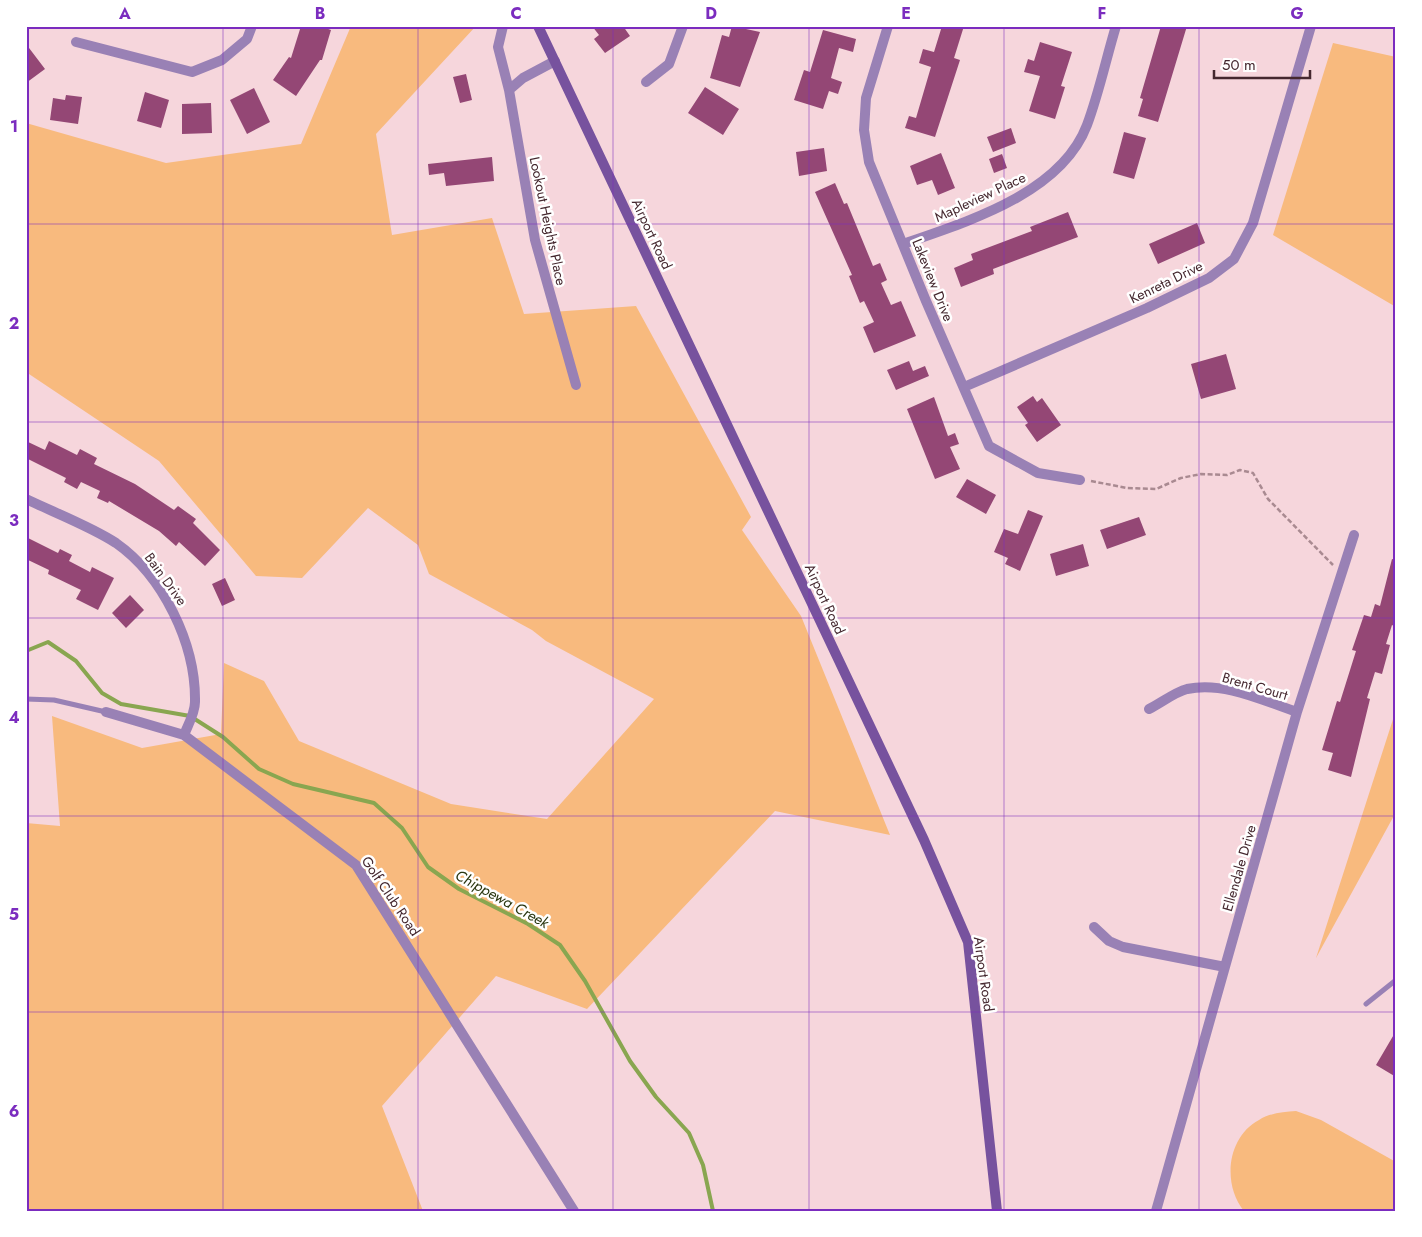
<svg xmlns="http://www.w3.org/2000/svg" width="1422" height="1237" viewBox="0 0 1422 1237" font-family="Jost,sans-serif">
  <rect width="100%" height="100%" fill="#f6d6dc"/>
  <path fill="#f8ba7e" d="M351,26H476L376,134L392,235L492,218L524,314L636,306L751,517L742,530L801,616L890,835L775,811L587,1009L496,976L382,1106L423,1211H26V823L60,826L52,716L142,748L221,734L224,663L264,681L299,741L451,804L547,819L654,699L546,641L532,630L429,574L418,545L368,508L302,578L256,576L159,461L26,372V123L166,163L301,144Z
    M1333,43L1396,57V307L1273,235Z
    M1396,710V812L1316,958Z
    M1296,1111L1321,1120L1396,1162V1211H1244C1222,1184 1227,1137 1259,1120C1270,1113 1283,1112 1296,1111Z"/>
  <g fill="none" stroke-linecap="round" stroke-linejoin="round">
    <path stroke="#89a650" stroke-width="4" d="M26,651L48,642L76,661L102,693L121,704L190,716L223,737L259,769L293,784L374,803L402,828L428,867L459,889L528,924L560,945L585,981L630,1061L656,1097L689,1133L703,1165L713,1211"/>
  </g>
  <path fill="#944775" d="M301,26H320L331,30L322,60H320L296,96L273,80L289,57L291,58Z
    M592,26H623L630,36L605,53L594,39L599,35Z
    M732,26L760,32L740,87L710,78L722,35L729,37Z
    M942,26H964L954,58L960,60L935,137L905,128L909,116L916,118L931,67L919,63L923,49L934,52Z
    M1161,26H1187L1158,122L1138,116L1143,99L1140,98Z
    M823,30L856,39L853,52L839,48L831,78L842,82L838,94L829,91L823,109L794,100L804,70L810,72Z
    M1040,42L1072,52L1061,86L1065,87L1055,119L1029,111L1040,76L1024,72L1028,59L1034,61Z
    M26,44L45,69L26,83Z
    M466,74L472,100L460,103L453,77Z
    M705,87L739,109L723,135L688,113Z
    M254,88L270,122L247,134L230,100Z
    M145,92L169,100L161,128L137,121Z
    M66,95L82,97L78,124L50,120L53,98L65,100Z
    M211,103L212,133L182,134V104Z
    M1011,128L1016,143L993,152L987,137Z
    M1124,132L1146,138L1134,179L1113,173Z
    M824,148L827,171L799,176L796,152Z
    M941,153L955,188L938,195L932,180L917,185L910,166Z
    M1002,154L1007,168L994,173L989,159Z
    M492,157L494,181L446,186L444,173L429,175L428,164Z
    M835,183L844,204L847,203L873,266L880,263L887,280L881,283L891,305L901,301L916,336L874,353L863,327L874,322L864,301L860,303L849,276L852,275L815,192Z
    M1068,212L1078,237L993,269L994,274L961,287L954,268L973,260L971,254L1032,231L1030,227Z
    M1197,223L1205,243L1158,264L1149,244Z
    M1226,354L1236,389L1201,399L1191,364Z
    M909,361L913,371L925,366L929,376L896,390L887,370Z
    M1033,396L1037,402L1042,398L1061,425L1037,442L1025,425L1028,423L1017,407Z
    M934,397L948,436L955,433L959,444L950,447L960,469L935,479L907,409Z
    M26,441L45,450L49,441L77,455L80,449L97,458L94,464L135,484L174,510L178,506L196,519L193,523L220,550L205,566L179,542L176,546L159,531L109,501L108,503L97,498L100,491L81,482L77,489L64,482L66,478L26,458Z
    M967,479L996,495L986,514L956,497Z
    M1028,510L1043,516L1020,571L1005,564L1008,558L994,552L1004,529L1018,534Z
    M1139,517L1146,535L1107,549L1100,530Z
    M26,537L58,553L60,549L72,555L69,561L90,572L92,567L114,578L98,610L76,599L81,590L48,574L49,570L26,559Z
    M1083,544L1089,566L1056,576L1050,554Z
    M1392,559L1396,560V627L1392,625L1386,644L1390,645L1382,674L1375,672L1367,698L1370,699L1351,777L1328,770L1333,753L1322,750L1337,701L1340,702L1356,651L1352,650L1364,615L1371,617L1375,604L1380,606Z
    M225,578L235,600L222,606L212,584Z
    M130,595L144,610L126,628L112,613Z
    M1396,1031V1077L1376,1065Z"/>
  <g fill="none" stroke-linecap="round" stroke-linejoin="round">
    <path stroke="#a98a91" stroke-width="2.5" stroke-dasharray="5 2.5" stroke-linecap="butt" d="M1091,481L1127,488L1156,489L1181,478L1201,474L1227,475L1240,470L1253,473L1268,499L1333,565"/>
    <path stroke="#9981b5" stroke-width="5" d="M26,699L54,700L106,712
      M1366,1004L1396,980"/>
    <path stroke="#9981b5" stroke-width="10" d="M503,26L498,47L509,90L535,240L576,385
      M888,26L866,98L864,130L869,162L926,301L989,446L1038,473L1080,480
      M76,42L192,72L222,60L247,39L252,26
      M646,82L669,64L683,26
      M509,90L523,78L555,61
      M903,244C966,222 1061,194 1087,125C1099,93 1106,59 1116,26
      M964,387L1147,308L1209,278L1234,259L1253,223L1311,26
      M26,499C53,512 92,527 116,543C163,576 196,644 195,702C195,713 188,725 184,735
      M1149,709C1161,703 1175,692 1187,689C1224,681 1264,701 1297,712
      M106,712L184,735L356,865L574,1211
      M1094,927L1109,941L1123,947L1225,967
      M1156,1211L1297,712L1354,535"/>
    <path stroke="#77529e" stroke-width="10" d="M538,26L924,840L968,942L997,1211"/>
  </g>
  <path fill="none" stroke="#7b2cbf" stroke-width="1" stroke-opacity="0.55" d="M223,26V1211M418,26V1211M613,26V1211M809,26V1211M1004,26V1211M1199,26V1211M26,224H1396M26,422H1396M26,618H1396M26,816H1396M26,1012H1396"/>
  <g text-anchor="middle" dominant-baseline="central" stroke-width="5" stroke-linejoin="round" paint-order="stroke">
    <g font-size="14" fill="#45282f" stroke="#fff">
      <text transform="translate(980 197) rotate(-25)">Mapleview Place</text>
      <text transform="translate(548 221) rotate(78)">Lookout Heights Place</text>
      <text transform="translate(652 234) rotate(65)">Airport Road</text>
      <text transform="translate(933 280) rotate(68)">Lakeview Drive</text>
      <text transform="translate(1166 282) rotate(-26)">Kenreta Drive</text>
      <text transform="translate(166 579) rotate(54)">Bain Drive</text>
      <text transform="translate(825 599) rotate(65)">Airport Road</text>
      <text transform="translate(1255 686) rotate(16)">Brent Court</text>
      <text transform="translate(1239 868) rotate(-74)">Ellendale Drive</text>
      <text transform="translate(391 896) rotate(56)">Golf Club Road</text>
      <text transform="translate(984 974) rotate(82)">Airport Road</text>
    </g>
    <g font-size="15" font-style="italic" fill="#2b3712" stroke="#fff">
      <text transform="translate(502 899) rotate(29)">Chippewa Creek</text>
    </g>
  </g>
  <rect width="1422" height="1237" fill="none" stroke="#ffffff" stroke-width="55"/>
  <path d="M1214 70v8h96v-8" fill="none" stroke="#45282f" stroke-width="2.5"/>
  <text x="1222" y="70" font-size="15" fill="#45282f" stroke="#ffffff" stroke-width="4" paint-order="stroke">50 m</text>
  <rect x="28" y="28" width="1366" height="1182" fill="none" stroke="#7b2cbf" stroke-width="2"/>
  <g font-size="16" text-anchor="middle" font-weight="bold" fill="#7b2cbf">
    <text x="125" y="19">A</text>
    <text x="320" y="19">B</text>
    <text x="516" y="19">C</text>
    <text x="711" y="19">D</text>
    <text x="906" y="19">E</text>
    <text x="1102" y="19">F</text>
    <text x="1297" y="19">G</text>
    <text x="14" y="132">1</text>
    <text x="14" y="329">2</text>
    <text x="14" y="526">3</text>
    <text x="14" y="723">4</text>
    <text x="14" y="920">5</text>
    <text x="14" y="1117">6</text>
  </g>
</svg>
